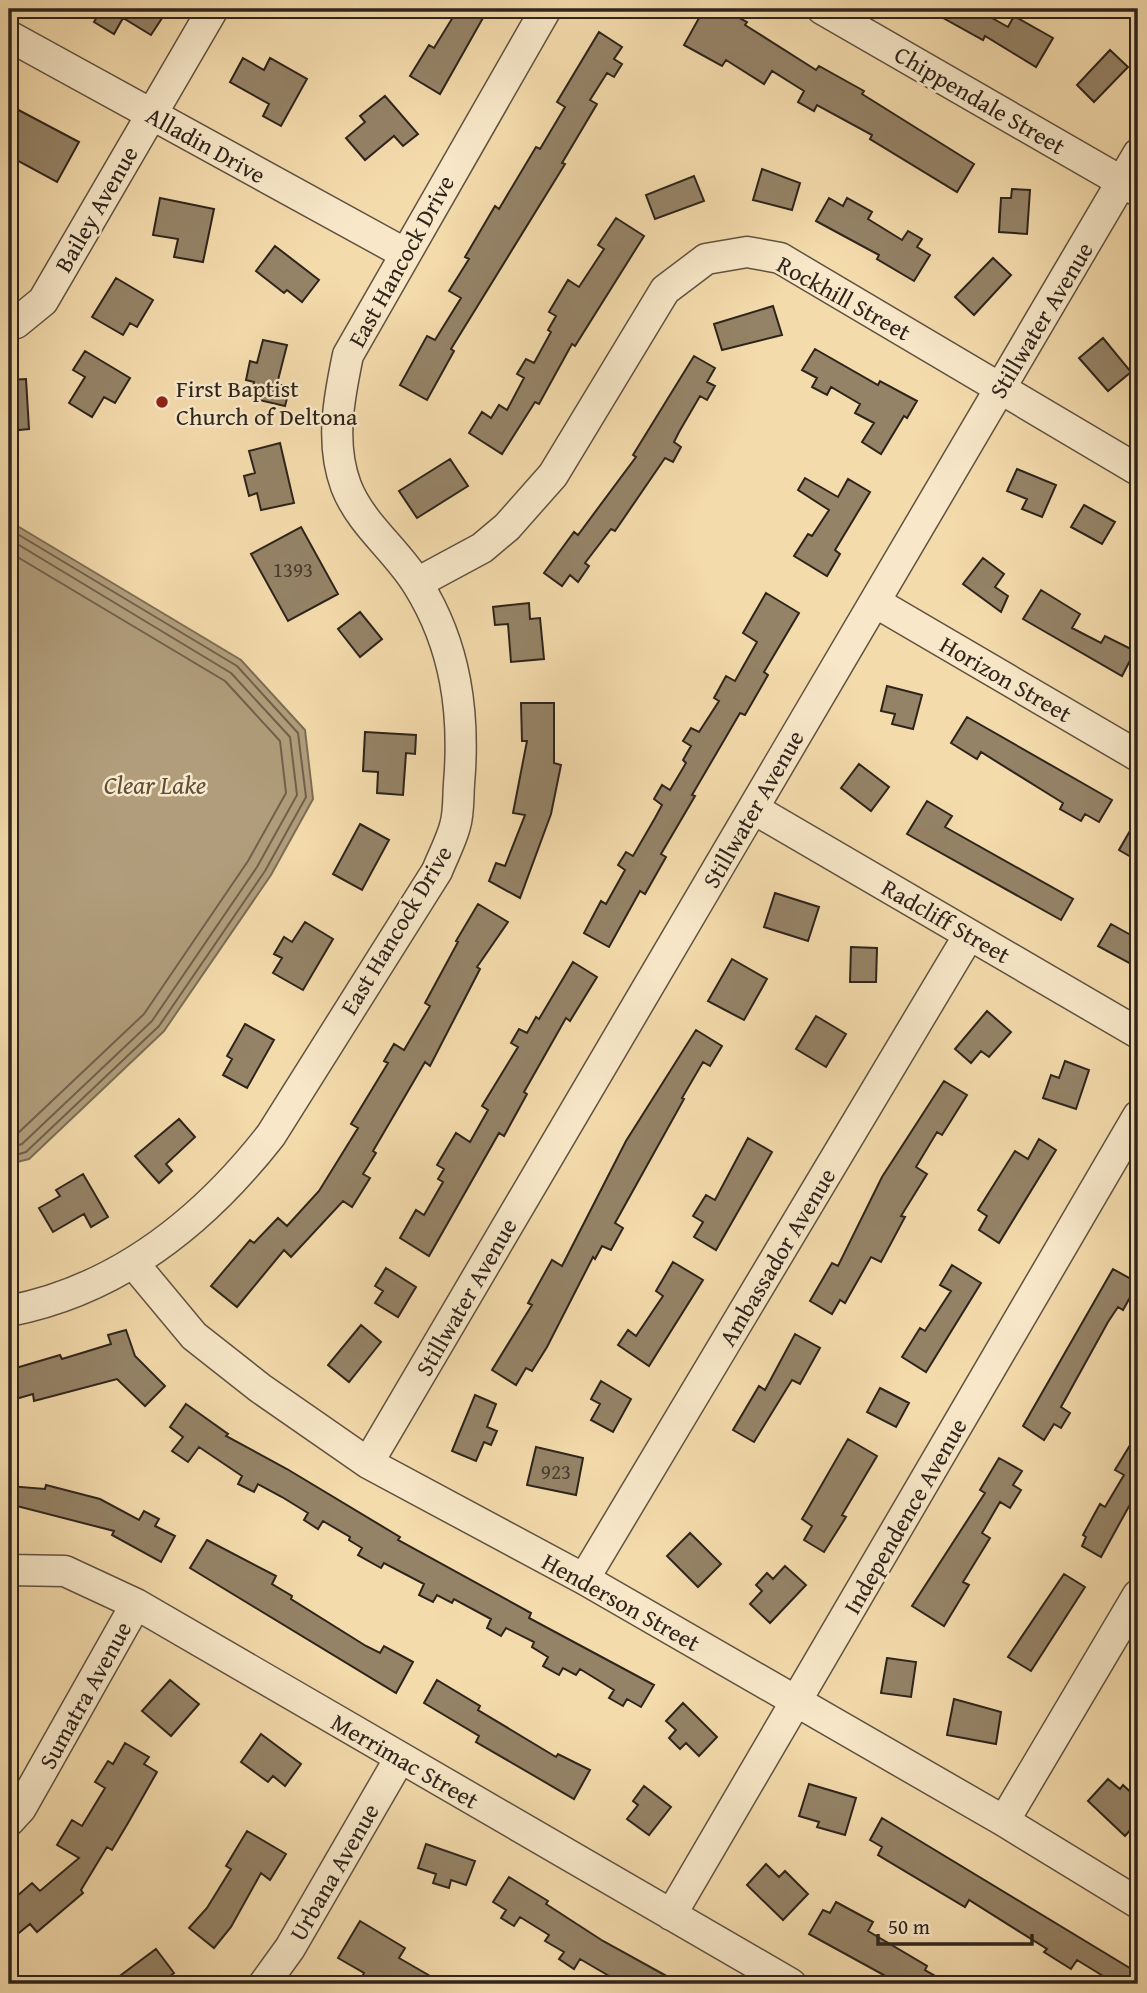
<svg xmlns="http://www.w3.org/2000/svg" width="1147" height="1993" viewBox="0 0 1147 1993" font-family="'Gentium Book Plus',serif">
  <rect width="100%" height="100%" fill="#f4dbac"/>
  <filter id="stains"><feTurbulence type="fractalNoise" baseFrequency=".00286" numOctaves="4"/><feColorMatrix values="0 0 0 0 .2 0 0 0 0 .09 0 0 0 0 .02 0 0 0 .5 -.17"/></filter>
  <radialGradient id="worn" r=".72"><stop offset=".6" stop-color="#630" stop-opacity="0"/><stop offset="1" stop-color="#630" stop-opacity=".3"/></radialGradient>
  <path fill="#b19d7b" stroke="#7d6d55" stroke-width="2" d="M9,521L241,660L305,730L313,799L271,875L164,1031L29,1159L9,1164Z"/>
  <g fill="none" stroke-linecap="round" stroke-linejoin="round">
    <path stroke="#70604c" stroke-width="2" d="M9,529L237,666L298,733L306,797L265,871L159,1026L26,1152L9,1157
      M9,539L231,673L290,737L297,795L257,867L152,1021L22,1144L9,1148
      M9,552L225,681L280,741L286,793L248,861L144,1014L16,1135L9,1137"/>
  </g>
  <path fill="#958367" stroke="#2e241c" stroke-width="2" d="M102,9H168L151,35L123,18L114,34L94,22Z
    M458,9H488L440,94L410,76L429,45L434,48Z
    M704,9H723L747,22L745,25L816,70L819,66L864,91L862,94L974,164L957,192L870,139L872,135L817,105L814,111L798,102L804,91L772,71L764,84L726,60L722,66L684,45Z
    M927,9H976L1008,27L1014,16L1053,38L1036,67L985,36L983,40Z
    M599,32L622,47L614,59L622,64L614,77L607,73L590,100L597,104L562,163L565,164L451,349L454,351L427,400L400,385L427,336L435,340L461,298L449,291L469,259L465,257L495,206L499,209L536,147L540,149L565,107L557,102Z
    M1110,50L1128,67L1094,102L1077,85Z
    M243,58L264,70L270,58L307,79L281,126L263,116L269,104L230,82Z
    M385,96L418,134L403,146L394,136L365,160L346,138L365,122L360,116Z
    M9,105L79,142L57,182L9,156Z
    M762,169L800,183L792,210L753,200Z
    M694,176L704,201L655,219L646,195Z
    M1012,189L1030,190L1027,234L999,232L1001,198H1011Z
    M160,198L214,209L203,262L174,257L178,239L153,235Z
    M829,198L843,206L847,198L872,212L868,219L902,240L908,231L922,239L917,247L930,255L914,281L877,259L879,255L816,221Z
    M616,218L644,236L575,346L572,344L539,404L535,402L502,454L469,433L482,412L491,418L499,405L507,410L524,378L517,374L526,359L534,363L551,332L548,330L556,316L549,312L568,280L579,287L604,249L598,245Z
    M275,246L319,280L302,302L287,290L284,293L256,271Z
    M993,258L1011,275L974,315L955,297Z
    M116,278L153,300L137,327L130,323L123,335L92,317Z
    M773,306L782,335L722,350L714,324Z
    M1103,338L1131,372L1108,391L1079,358Z
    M263,340L287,345L277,384L290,387L285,406L251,398L254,382L246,380L250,361L257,363Z
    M815,349L878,385L880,381L917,401L907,418L904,416L881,454L862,442L874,423L855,413L860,404L831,387L827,395L812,387L817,378L802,370Z
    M85,351L130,378L115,403L104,397L92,417L69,403L85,377L73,370Z
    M694,356L715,368L707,382L715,386L707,400L700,396L679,432L674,442L681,447L673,462L665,458L615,531L611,529L585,563L589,566L578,582L570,575L562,586L544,573L574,532L578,535L636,457L633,455Z
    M26,379L29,429L9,431V380Z
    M280,443L294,503L261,510L257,493L249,496L244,476L255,473L249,451Z
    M450,459L468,486L417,518L399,491Z
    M1017,469L1056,485L1042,517L1022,509L1027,499L1007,491Z
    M805,478L838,497L848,479L870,492L835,550L840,554L827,576L794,556L808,534L812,536L829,510L798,490Z
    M1084,505L1115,522L1102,544L1071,527Z
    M301,527L338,594L288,621L251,554Z
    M983,558L1004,574L995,587L1008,596L1001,612L963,584Z
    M1041,590L1080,614L1072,628L1101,643L1105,636L1135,651L1122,676L1023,619Z
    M766,593L799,613L764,672L768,675L745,715L740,713L692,795L695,796L661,854L666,857L645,894L640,891L609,947L584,933L601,901L606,904L625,870L618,865L626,852L633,856L655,818L662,805L654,799L662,785L670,790L686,763L683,760L691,746L683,741L691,728L699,732L719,701L714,698L726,676L735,681L757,642L743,633Z
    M529,603L530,619L540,618L544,659L511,662L508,624L495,625L493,607Z
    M360,612L382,639L360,657L338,629Z
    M887,686L922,695L913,729L892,724L895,714L881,711Z
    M521,703H554V763L561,765L551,814L520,898L489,881L496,863L505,866L525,815L513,813L527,741H522Z
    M967,717L1112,800L1099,822L1085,814L1081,821L1060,809L1063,803L981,752L977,759L951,743Z
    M365,732L416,735L415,754L406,753L403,795L377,793L378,772L363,771Z
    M859,764L889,787L871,811L841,788Z
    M927,801L952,816L945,827L1073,899L1061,920L907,834Z
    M1138,817V861L1119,850Z
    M360,824L389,840L362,890L333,874Z
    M775,893L819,907L808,941L764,927Z
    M478,904L508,922L477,967L480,969L430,1066L425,1062L373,1151L376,1153L363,1174L370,1178L352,1207L343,1201L291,1257L284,1250L237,1307L211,1286L250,1240L254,1243L278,1218L287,1226L319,1191L358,1128L351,1124L388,1063L384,1061L394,1044L404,1050L430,1006L425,1003L458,942L456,941Z
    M305,922L333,939L303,990L273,973L282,958L274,954L284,937L292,942Z
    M1111,924L1138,939V950L1131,964L1098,946Z
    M851,947L877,948L876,982H850Z
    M732,959L767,979L744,1020L708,1001Z
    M573,962L597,977L570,1021L566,1018L524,1092L527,1094L504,1136L499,1133L429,1256L400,1238L416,1210L424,1215L443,1182L438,1179L444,1169L437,1165L456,1133L470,1142L488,1110L482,1106L518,1047L511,1043L519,1029L527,1033L536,1017L539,1019Z
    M987,1011L1011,1032L989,1057L981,1051L971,1063L955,1049Z
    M816,1016L846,1034L826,1067L796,1049Z
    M245,1024L274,1040L247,1088L223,1075L232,1059L227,1056Z
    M696,1030L722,1046L710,1066L703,1062L682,1098L684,1099L615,1223L623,1228L611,1250L602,1246L595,1259L593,1257L547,1347L532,1371L526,1368L516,1385L492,1370L532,1305L528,1303L552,1260L562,1266L626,1141Z
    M1065,1061L1089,1070L1076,1109L1043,1098L1051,1075L1059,1078Z
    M944,1081L967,1095L942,1135L937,1132L916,1167L927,1174L901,1216L905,1217L881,1262L871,1257L845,1303L840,1300L832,1314L810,1301L832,1263L838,1266L882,1177Z
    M179,1119L195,1137L166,1164L172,1171L159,1183L135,1156Z
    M748,1138L772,1152L716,1250L694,1237L703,1222L693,1216L706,1195L715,1200Z
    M1039,1139L1056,1150L999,1243L979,1230L987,1216L978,1210L1015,1151L1028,1159Z
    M83,1174L108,1217L91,1227L84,1214L53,1232L39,1208L60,1196L56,1190Z
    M673,1262L703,1280L649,1366L618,1345L628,1330L636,1336L663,1296L656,1291Z
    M952,1265L981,1283L926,1372L902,1357L920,1328L925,1331L951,1291L940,1285Z
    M386,1268L416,1287L398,1317L375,1303L383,1291L375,1286Z
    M1113,1269L1138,1283L1123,1310L1118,1307L1108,1322L1061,1407L1070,1413L1061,1428L1054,1424L1044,1440L1023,1426Z
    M361,1325L381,1342L349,1382L328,1365Z
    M126,1330L135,1356L165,1386L145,1406L117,1379L34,1401L33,1394L9,1401V1370L60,1355L62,1359L111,1344L108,1335Z
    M795,1334L820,1348L800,1384L792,1380L754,1442L733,1430L759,1386L765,1390Z
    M601,1381L631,1399L613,1432L591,1420L600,1404L591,1399Z
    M880,1388L909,1403L896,1427L867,1412Z
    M475,1395L496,1404L487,1427L497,1431L491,1445L484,1442L476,1461L452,1451Z
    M186,1404L228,1434L226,1436L287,1469L400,1537L398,1540L531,1613L529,1618L654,1685L641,1707L627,1699L623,1706L609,1698L614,1690L580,1669L576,1675L563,1668L559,1675L543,1666L548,1657L532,1647L534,1642L506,1628L501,1636L487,1628L491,1619L454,1599L452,1603L437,1595L433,1602L419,1595L424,1584L384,1563L381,1568L358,1555L362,1548L349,1540L350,1537L323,1521L318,1529L304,1520L308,1513L282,1497L258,1484L254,1492L238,1484L242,1476L199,1447L188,1462L172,1451L183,1437L170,1427Z
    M1138,1432V1490L1101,1557L1082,1546L1086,1537L1083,1535L1100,1504L1105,1507L1124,1475L1115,1470Z
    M848,1439L877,1456L842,1515L846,1517L824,1552L804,1540L812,1526L802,1519Z
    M536,1447L583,1458L576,1495L527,1485Z
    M999,1458L1022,1471L1013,1485L1021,1490L1010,1508L1000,1502L982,1533L990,1538L963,1582L969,1585L944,1626L912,1606L985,1493L980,1490Z
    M46,1485L100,1499L139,1520L144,1511L159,1519L155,1526L175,1536L161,1562L112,1535L114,1531L9,1504V1486L45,1489Z
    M690,1533L721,1564L698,1587L667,1556Z
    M207,1540L276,1576L272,1584L292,1596L291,1599L366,1646L380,1653L384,1646L413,1662L396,1693L190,1568Z
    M785,1566L806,1585L770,1623L750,1604L762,1591L756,1585L767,1573L773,1579Z
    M1064,1574L1085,1587L1031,1671L1008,1657Z
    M887,1658L916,1662L911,1697L881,1693Z
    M170,1680L199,1704L171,1736L142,1711Z
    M437,1680L480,1706L478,1710L556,1757L558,1754L590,1770L574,1799L476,1742L479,1736L424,1703Z
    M954,1699L1001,1712L996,1744L947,1735Z
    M683,1703L717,1737L699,1756L686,1743L680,1749L669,1738L676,1730L666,1721Z
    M261,1734L301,1764L285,1786L273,1776L268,1782L241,1762Z
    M125,1743L149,1757L144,1764L157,1772L128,1823L112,1850L107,1847L81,1890L83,1893L37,1932L30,1924L9,1941V1903L32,1883L40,1891L79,1858L57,1845L72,1820L82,1826L105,1788L95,1782L108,1761L113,1764Z
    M1108,1779L1120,1789L1123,1785L1138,1799V1821L1125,1836L1088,1801Z
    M809,1784L856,1798L845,1835L817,1827L819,1822L799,1816Z
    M644,1786L671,1807L649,1835L627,1819L638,1805L633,1801Z
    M882,1818L1138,1973V1984H1105L1108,1979L1077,1960L1071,1969L1044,1952L1047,1949L969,1900L965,1907L878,1855L882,1847L870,1840Z
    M247,1831L286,1854L270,1880L261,1873L231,1927L214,1948L189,1928L207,1908L231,1869L226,1866Z
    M426,1844L475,1861L466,1885L451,1880L449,1888L433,1883L436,1874L418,1868Z
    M766,1864L779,1877L785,1871L808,1894L783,1920L747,1885Z
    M509,1877L548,1901L546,1904L603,1941L681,1984H623L580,1959L574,1969L559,1959L564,1952L545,1941L549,1935L520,1917L514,1926L501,1918L506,1910L493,1902Z
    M836,1902L873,1922L868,1931L927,1966L925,1970L949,1984H900L809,1934L823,1910L830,1913Z
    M360,1921L405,1948L399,1958L444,1984H358L364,1973L338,1958Z
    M156,1949L174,1973L159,1984H109Z"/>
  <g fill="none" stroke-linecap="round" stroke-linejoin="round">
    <defs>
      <path id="minor" d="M822,9L1138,191
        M9,36L404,253
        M9,323H16L43,301L213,9
        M417,583L482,548L507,527L553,475L665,290L706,259L747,252L780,258L1138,470
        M875,602L1138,756
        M754,809L1138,1033
        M134,1264L194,1336L260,1388L368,1463L584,1579L1004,1821L1138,1903
        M9,1311C118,1290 204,1221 271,1135L437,871C443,856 451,841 455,826C459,813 458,797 459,784C465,713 456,646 418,585C397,550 361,525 346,486C330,443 339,398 348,355L546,9
        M368,1463L1138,154
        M9,1570L65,1571L136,1604L791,1984
        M584,1579L969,935
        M9,1821L21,1808L136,1604
        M1004,1821L1138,1595
        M671,1915L1138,1116
        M264,1984L290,1948L400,1758"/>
    </defs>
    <use href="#minor" stroke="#605240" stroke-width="33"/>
    <use href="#minor" stroke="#f8e8c9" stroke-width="30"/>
  </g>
  <circle fill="#8f2418" stroke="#f8e8c9" stroke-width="2.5" cx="162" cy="402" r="7"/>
  <g text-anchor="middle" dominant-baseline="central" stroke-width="5" stroke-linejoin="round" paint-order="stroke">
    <g font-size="21" fill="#483c2f">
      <text x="293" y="569">1393</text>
      <text x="556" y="1471">923</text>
    </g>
    <g font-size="24" fill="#2e241c" stroke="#f8e8c9">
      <text transform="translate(980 100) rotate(30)">Chippendale Street</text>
      <text transform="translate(206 145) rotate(29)">Alladin Drive</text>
      <text transform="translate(96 209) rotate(-60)">Bailey Avenue</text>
      <text transform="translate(401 261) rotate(-61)">East Hancock Drive</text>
      <text transform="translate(844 298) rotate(29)">Rockhill Street</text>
      <text transform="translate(1041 320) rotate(-59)">Stillwater Avenue</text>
      <text transform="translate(1006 679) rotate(30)">Horizon Street</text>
      <text transform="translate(753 809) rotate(-60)">Stillwater Avenue</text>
      <text transform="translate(946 921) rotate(30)">Radcliff Street</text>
      <text transform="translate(396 930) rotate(-59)">East Hancock Drive</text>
      <text transform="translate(777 1257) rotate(-59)">Ambassador Avenue</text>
      <text transform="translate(466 1297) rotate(-60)">Stillwater Avenue</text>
      <text transform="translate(905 1516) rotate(-60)">Independence Avenue</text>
      <text transform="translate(621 1602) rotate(29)">Henderson Street</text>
      <text transform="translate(85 1695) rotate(-61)">Sumatra Avenue</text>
      <text transform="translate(405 1761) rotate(30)">Merrimac Street</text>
      <text transform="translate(334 1872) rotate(-60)">Urbana Avenue</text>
    </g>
    <g font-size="24" fill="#2e241c" stroke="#f8e8c9" text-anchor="start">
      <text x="176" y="388">First Baptist<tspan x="176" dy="28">Church of Deltona</tspan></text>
    </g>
    <g font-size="26" font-style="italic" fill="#5c4e3d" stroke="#f8e8c9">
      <text x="155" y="784">Clear Lake</text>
    </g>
  </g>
  <rect width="1147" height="1993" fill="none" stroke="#f4dbac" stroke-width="35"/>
  <rect x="10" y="10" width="1126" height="1972" fill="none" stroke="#2e241c" stroke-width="3.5"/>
  <rect x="18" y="18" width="1112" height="1958" fill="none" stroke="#2e241c" stroke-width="2"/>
  <path d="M878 1934v10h154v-10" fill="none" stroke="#2e241c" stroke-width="3.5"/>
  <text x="888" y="1934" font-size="21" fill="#2e241c" stroke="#f8e8c9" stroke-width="5" paint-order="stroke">50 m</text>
  <rect width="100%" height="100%" filter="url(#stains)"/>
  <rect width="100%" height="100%" fill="url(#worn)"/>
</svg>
